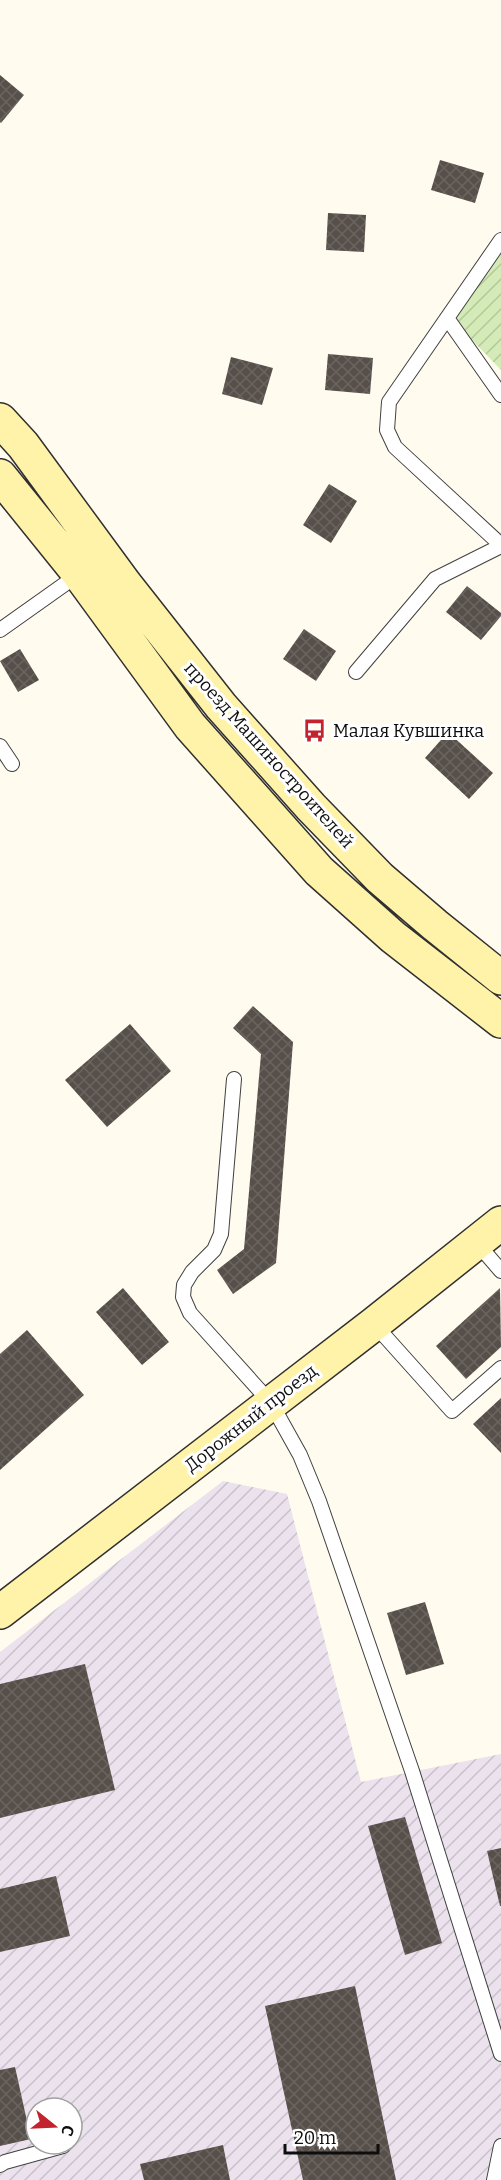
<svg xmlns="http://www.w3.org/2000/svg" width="501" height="2180" viewBox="0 0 501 2180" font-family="Bitter,serif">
  <defs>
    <pattern id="industrial-furrows" width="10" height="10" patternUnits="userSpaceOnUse" patternTransform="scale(1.5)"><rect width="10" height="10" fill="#ebe2ed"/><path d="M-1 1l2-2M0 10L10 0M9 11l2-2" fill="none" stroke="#c8c1ca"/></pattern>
    <pattern id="garden-furrows" width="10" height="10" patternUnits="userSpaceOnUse" patternTransform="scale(1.5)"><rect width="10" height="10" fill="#d4ebb7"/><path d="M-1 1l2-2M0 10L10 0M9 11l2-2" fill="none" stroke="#b5c89c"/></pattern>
    <pattern id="building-cross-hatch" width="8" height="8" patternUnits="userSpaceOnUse" patternTransform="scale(1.5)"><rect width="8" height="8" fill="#574f4a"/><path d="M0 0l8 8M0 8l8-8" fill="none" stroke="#6a6460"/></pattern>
  </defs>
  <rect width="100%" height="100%" fill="#fffbef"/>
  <path fill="url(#industrial-furrows)" fill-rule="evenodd" d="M223,1481L287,1494L361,1782L501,1754V2180H0V1652ZM36,2108H72V2144H36Z"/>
  <path fill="url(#garden-furrows)" d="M501,247V370L445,312Z"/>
  <path fill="url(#building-cross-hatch)" d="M0,75L24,95L1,123L0,122Z
    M440,160L484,173L475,203L431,190Z
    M328,213L366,215L364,252L326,250Z
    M328,354L373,358L370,394L325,390Z
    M231,357L273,368L262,405L222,394Z
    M329,484L357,501L331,543L303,525Z
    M467,586L501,613V616L481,640L446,612Z
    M304,629L336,651L316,681L283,659Z
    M20,649L39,680L18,692L0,661Z
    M448,732L493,773L469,799L425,758Z
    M253,1006L293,1042L276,1263L233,1294L217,1270L244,1249L261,1054L233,1028Z
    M130,1024L171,1071L107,1127L65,1080Z
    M123,1288L169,1342L142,1365L96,1312Z
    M500,1288L501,1347L466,1379L436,1346Z
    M27,1330L84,1395L0,1470V1354Z
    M501,1398V1453L473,1424Z
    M425,1602L444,1664L406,1675L387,1613Z
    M85,1664L115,1790L0,1818V1684Z
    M405,1817L442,1943L405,1955L368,1826Z
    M501,1848V1906H500L487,1851Z
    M56,1876L70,1936L0,1952V1889Z
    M355,1986L396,2180H303L265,2006Z
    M15,2067L31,2139L0,2146V2070Z
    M223,2145L230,2180H144L140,2164Z"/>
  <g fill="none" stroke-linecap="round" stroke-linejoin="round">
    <defs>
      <path id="lane" d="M501,240L389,402L387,430L395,447L501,545
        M447,318L501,395
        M0,630L79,574
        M356,672L435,579L501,546
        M0,746L12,764
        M234,1079L221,1234L214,1250L192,1272L184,1285L183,1297L190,1313L271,1403L300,1455L319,1501L412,1771L501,2054
        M476,1242L501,1271
        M374,1324L452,1411L501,1368
        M0,2165L5,2162L63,2146
        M494,2180L501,2146"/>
      <path id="secondary" d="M0,420L23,445L125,584L221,706L311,807L380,878L435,925L501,978
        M0,476L79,574L190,726L319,871L393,937L501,1021
        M0,1612L374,1324L501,1223"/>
    </defs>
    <use href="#lane" stroke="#414141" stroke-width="16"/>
    <use href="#secondary" stroke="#303030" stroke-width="36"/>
    <use href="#lane" stroke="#fff" stroke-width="14"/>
    <use href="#secondary" stroke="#fff3aa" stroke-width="33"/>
  </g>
  <defs>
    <symbol id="bus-bare" viewBox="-9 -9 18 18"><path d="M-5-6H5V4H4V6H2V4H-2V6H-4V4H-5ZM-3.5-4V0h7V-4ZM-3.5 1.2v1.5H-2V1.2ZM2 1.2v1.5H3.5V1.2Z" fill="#c3222f" stroke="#fff" stroke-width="2.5" paint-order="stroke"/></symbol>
  </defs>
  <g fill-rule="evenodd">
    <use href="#bus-bare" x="298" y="714" width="33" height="33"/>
  </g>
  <g text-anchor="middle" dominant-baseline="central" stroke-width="6" stroke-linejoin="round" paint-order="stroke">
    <g font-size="18" fill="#0e0e0e" stroke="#fff" text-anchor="start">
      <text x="333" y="731">Малая Кувшинка</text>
    </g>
    <g font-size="18" fill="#0e0e0e" stroke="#fff">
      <text transform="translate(269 755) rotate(48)">проезд Машиностроителей</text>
      <text transform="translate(251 1418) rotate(-38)">Дорожный проезд</text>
    </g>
  </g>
  <g transform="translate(54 2126) rotate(108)"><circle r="28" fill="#ffffff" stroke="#9f9f9f" stroke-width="1.5"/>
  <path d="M0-4.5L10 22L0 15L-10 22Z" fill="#c3222f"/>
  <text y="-9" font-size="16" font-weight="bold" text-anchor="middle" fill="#0e0e0e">С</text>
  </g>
  <path d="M285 2144v9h93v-9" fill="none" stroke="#0e0e0e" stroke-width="3"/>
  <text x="294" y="2144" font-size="18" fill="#0e0e0e" stroke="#ffffff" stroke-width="4.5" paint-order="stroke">20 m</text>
</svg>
